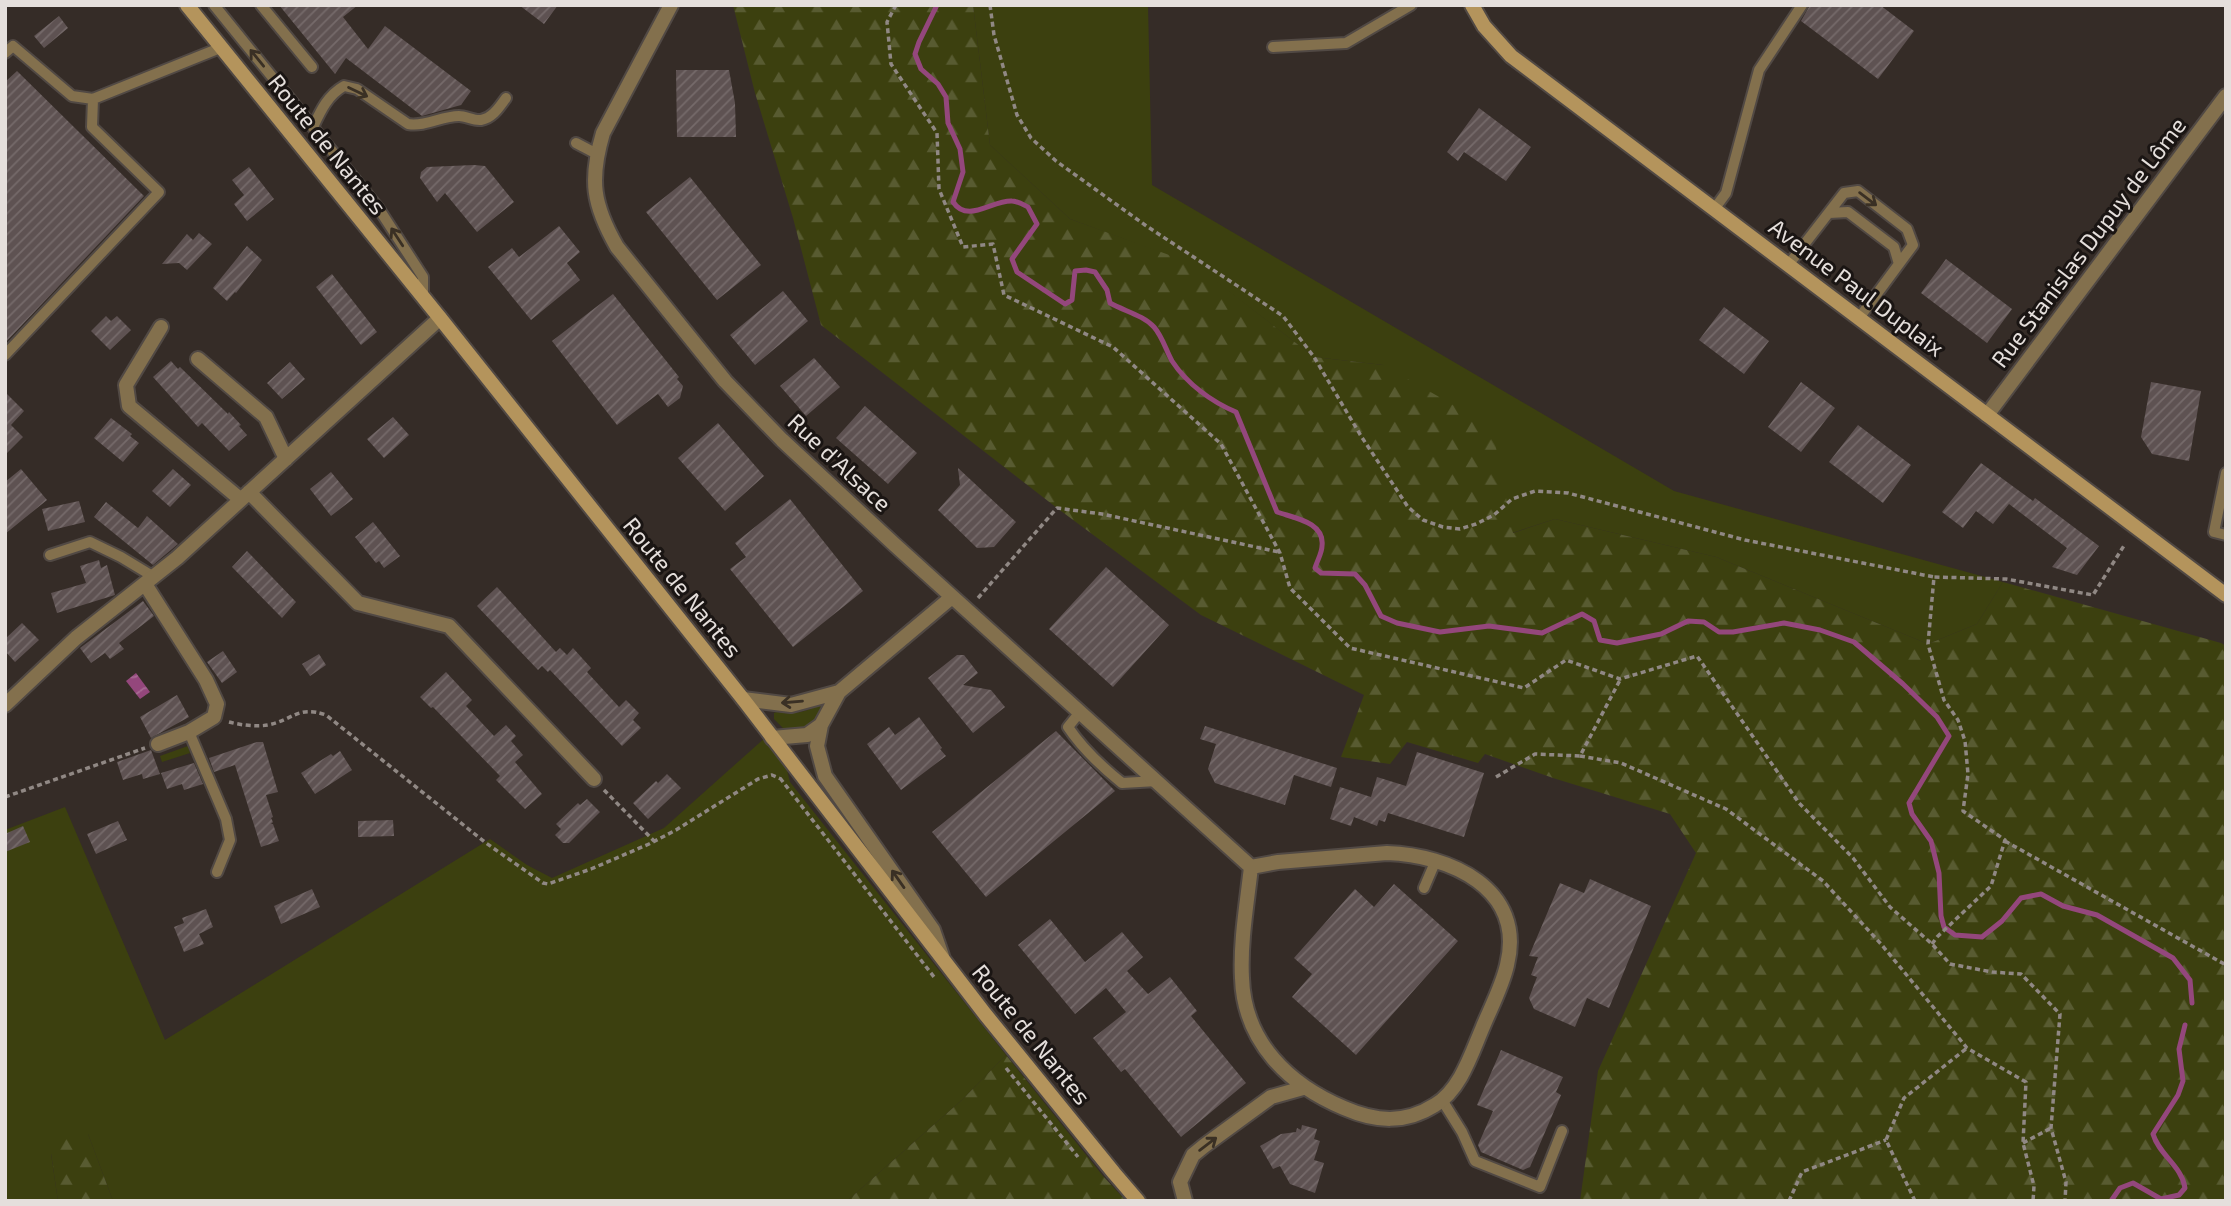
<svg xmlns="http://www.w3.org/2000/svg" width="2231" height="1206" viewBox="0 0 2231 1206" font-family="'Exo 2',sans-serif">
  <defs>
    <pattern id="forest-firs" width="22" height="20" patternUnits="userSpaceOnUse" patternTransform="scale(1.75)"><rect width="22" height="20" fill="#3c400f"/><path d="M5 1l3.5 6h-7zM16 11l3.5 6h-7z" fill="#585b31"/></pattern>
    <pattern id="water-waves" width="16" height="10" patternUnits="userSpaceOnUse" patternTransform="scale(1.75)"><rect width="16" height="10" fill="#94477c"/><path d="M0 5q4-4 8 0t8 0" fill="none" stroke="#a86a94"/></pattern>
    <pattern id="building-hatch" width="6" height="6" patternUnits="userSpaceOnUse" patternTransform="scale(1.75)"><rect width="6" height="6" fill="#5e5252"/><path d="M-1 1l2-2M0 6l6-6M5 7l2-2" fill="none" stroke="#756a6a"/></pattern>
  </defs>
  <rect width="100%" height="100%" fill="#352c27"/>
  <path fill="#3c400f" d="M973,5H1148L1152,185L1674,491L2003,582L1977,624L1928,644L1716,557L1555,519L1512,533L1383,365L1314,357L1194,265L1070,219L990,145Z
    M827,702C813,726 813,729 785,730L774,719V713L777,712C796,716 810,710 827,702Z
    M776,728L790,782L1006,1055L962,1100L847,1201H113L88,1134L51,1154L58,1201H5V830L65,807L165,1040L490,839L527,865L552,878L664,828Z
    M188,746L190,753L162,762L160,756Z"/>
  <path fill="url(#forest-firs)" d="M733,5H973L990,145L1070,219L1194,264L1314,357L1383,365L1492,427L1513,533L1555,519L1716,557L1928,644L1977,624L2003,582L2221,643L2226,646V1201H1580L1598,1071L1696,853L1670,814L1553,778L1485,754L1478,763L1407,742L1390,764L1341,757L1364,695L1201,615L1057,508L821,325L793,218L755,93Z
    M1006,1055L1103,1176L1126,1201H847L962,1100Z
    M72,1133L88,1134L113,1201H58L51,1153Z"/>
  <path fill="url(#water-waves)" d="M136,673L150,692L140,699L126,681Z"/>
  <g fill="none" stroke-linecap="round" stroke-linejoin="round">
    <path stroke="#94477c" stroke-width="5" d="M937,5L919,42L915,54L921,69L938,84L946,97L948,123L960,149L963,172L953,202C968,224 992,200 1012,201C1017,201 1024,205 1028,207L1037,224L1012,259L1017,272L1065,304L1072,300L1075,271L1086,270L1095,272L1107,290L1110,303C1124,311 1143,315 1154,327C1162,336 1166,350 1172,361C1187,384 1212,402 1236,412L1277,512C1294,518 1325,522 1322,546C1322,553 1317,561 1315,568L1321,573L1355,574L1365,585L1381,616L1397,623L1440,632L1489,626L1542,633L1582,614L1594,621L1600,640L1617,643L1661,634L1688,621L1704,622L1719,632H1733L1784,623L1820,630L1854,642L1903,684L1937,717L1949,736L1909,803L1912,814L1931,841L1939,873L1941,916L1944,927L1955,935L1982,937L2002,921L2021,898L2041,894L2063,906L2097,915L2173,958L2190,980L2192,1003
      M2111,1201L2120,1188L2133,1183L2161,1199L2179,1195L2185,1188C2182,1166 2159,1155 2153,1134L2178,1095L2183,1081L2179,1049L2185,1025"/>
  </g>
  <path fill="url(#building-hatch)" d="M279,5H358L343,17L368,49L385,26L471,91L461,105L422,116L346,58L335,74Z
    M519,5H558L544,24Z
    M1810,5H1880L1914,31L1878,79L1801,21Z
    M59,16L68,28L44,48L34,36Z
    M676,70H729L735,103L736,137H677Z
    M17,71L144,196L5,343V82Z
    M1479,108L1531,147L1506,181L1464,152L1458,161L1447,152Z
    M474,165L485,166L514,202L477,232L445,193L437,202L420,178L421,172L427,167Z
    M249,167L274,199L247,221L234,204L244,195L232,180Z
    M690,177L761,265L717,300L646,212Z
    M559,226L580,252L567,263L580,280L531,320L488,267L512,248L519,257Z
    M199,233L212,244L187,270L179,263L162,264L187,234L193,240Z
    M247,246L262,260L236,293L235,292L227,301L213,288Z
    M1946,259L2012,309L1987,343L1921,293Z
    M332,274L377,332L361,345L316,287Z
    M783,291L808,321L755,365L730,335Z
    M613,294L679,377L677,379L683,386L680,398L668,407L658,394L617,425L552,341Z
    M1724,307L1769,341L1744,374L1699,340Z
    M106,316L111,321L117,316L131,330L110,350L91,331Z
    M814,358L840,387L806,416L780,386Z
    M171,361L178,369L180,367L228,414L229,412L241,425L239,426L247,435L229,451L202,423L198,427L153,377Z
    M290,362L305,379L282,399L267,383Z
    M1801,382L1835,408L1801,452L1768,427Z
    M2151,382L2201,391L2189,461L2152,454L2141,437Z
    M5,392L24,411L11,425L23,437L5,455Z
    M865,406L917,453L888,484L836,438Z
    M393,417L409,435L384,458L367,439Z
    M111,418L132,434L130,436L139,443L123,462L94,438Z
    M718,423L764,476L725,511L678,458Z
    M1858,425L1911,465L1883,503L1829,462Z
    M1981,463L2033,501L2035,498L2099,546L2077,575L2052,567L2067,548L2009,504L1993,524L1976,511L1963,528L1942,512Z
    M958,468L1016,522L994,547L977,548L938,510L960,485Z
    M21,469L47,500L5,534V482Z
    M173,469L191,485L170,507L152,491Z
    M331,472L353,499L331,516L310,489Z
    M790,499L863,591L793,647L730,569L746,557L735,543Z
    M79,501L85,522L48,531L42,509Z
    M106,502L138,528L147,516L178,544L153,565L94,517Z
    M373,522L400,556L384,568L379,561L376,563L355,537Z
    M247,551L296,602L282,618L232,567Z
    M99,560L101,568L107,565L115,595L57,613L51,593L86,583L80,566Z
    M1106,567L1169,625L1113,687L1049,629Z
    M497,587L556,652L560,648L567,655L573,648L591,668L587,672L619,707L626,700L639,713L633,720L641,728L622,746L550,670L548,672L542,666L538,670L477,606Z
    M143,601L154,616L119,643L124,649L110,659L105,653L91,663L80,648Z
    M22,623L39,640L15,662L5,651V639Z
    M223,651L237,672L222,683L207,662Z
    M319,654L326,665L310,676L302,664Z
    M957,655H964L978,673L963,685L991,690L1005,707L973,733L928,678Z
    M446,672L472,700L466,706L494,736L506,725L516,736L511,741L523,755L515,762L542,794L525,809L496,780L500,776L433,707L431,708L420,697Z
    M177,695L189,717L151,738L140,717Z
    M919,717L942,748L940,749L946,756L901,790L867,744L889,727L895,735Z
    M1205,726L1337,768L1331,787L1294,775L1285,805L1215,783L1208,769L1216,744L1200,739Z
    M1056,731L1115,791L986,897L932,832Z
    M257,742H263L278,792L266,795L273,817L271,818L273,822L271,824H273L279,841L261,847L235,765L214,772L209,758Z
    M151,750L160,774L143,779L142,774L123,780L117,762Z
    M340,751L352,770L315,794L301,773L331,754L333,756Z
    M1417,752L1484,773L1464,837L1388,813L1385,822L1379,820L1377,826L1354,817L1351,826L1330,819L1340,787L1371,797L1377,777L1406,786Z
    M194,763L203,784L184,790L182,784L167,789L161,773Z
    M667,774L681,788L648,819L633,803L656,781L658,783Z
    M587,799L600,812L569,843H563L555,835L561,829L556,824L578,803L580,805Z
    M393,820L394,836L358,837V821Z
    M118,821L127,840L96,854L87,834Z
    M23,826L30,842L5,852V834Z
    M1590,879L1651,906L1609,1008L1587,998L1575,1027L1534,1009L1529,998L1537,977L1531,975L1538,957L1529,956L1560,883L1584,893Z
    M1394,884L1458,941L1356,1055L1292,997L1312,974L1294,958L1355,889L1374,907Z
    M312,889L320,907L281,924L274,906Z
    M206,909L213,927L199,934L204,944L184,952L174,927L184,923L182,918Z
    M1050,919L1085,962L1122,932L1143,957L1127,971L1148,994L1170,977L1197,1011L1191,1016L1246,1083L1181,1137L1125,1069L1121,1072L1093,1038L1126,1012L1106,988L1075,1014L1018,945Z
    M1501,1050L1563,1077L1556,1092L1561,1095L1530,1167L1523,1170L1481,1152L1478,1145L1493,1111L1477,1105Z
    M1302,1125L1317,1129L1314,1139L1320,1141L1314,1160L1324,1163L1315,1193L1290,1184L1280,1166L1273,1169L1260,1146L1281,1134L1296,1132L1297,1128L1301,1130Z"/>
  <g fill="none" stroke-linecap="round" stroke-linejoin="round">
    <defs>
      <path id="lane" d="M214,5L379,209L423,277V297
        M261,5L312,67
        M1273,47L1346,43L1411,5
        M5,53L13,46L72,96L93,99L220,48
        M313,127C321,110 328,95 344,86L357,89L408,124C426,127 441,116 459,116C466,116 474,121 481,120C493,118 500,106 506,98
        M576,143L597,154
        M1715,208L1726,193L1759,70L1802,5
        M1829,213L1848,212L1894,247L1899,264
        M1789,264L1844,193L1858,191L1907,229L1913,245L1859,318
        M5,355L159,192L92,127L93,99
        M2226,473L2214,532L2226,535
        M50,555L90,542L121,557L154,577
        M1080,712L1068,727C1082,748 1102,767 1122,783L1157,781
        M189,732L226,819L230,840L217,872
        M1424,888L1436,860
        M1442,1100L1462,1132L1475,1161L1540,1187L1562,1131"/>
      <path id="street" d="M671,5L603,133C589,180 593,205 617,247L725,381L782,440L895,545L1251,867
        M161,327L126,385L129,406L240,499
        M198,359L266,417L286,459
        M1987,415L2226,96
        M249,492L358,603L449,626L594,779
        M145,584L206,680L217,704L214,717L189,732L158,744
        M743,699L791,705L839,692
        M5,705L76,638L177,558L440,318
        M772,738L807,735L821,725
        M1387,853C1449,855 1526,888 1507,965C1502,987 1490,1009 1482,1029C1471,1055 1460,1090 1435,1105C1405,1124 1376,1122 1344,1108C1289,1085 1244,1042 1242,978C1240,942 1247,903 1251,867L1278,862Z
        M942,956L933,930L825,776L817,746L821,725L839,692L952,597
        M1185,1201L1180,1182L1193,1155L1204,1146L1271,1097L1303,1088"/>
      <path id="secondary" d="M187,5L440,318L743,699L985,1014L1114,1173L1138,1201
        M1472,5L1484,26L1511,56L2226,595"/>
    </defs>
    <use href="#lane" stroke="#514944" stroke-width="14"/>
    <use href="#street" stroke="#514944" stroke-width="18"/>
    <use href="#secondary" stroke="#514944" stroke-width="18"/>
    <path stroke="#908884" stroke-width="3.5" stroke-dasharray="5 3.5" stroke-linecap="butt" d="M896,5L887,22L891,64L937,133L939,189L963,247L993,244L1004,295L1113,347L1221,444L1280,553L1290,588L1350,648L1524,688L1566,660L1620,679L1697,656L1799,803L1853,858L1890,907L1932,944L1950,964L1992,972L2021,974L2060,1014L2051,1128L2066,1182L2065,1201
      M990,5L994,35L1017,115L1031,138L1056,161L1145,225L1283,316L1314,357L1361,436L1408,507L1423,520L1443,527L1460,529L1476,524L1494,515L1512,499L1535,491L1568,493L1745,540L1934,577
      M978,598L1057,508L1102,514L1279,552
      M229,722C240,725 257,727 268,725C293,720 298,705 326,715L486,843L543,883L548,884L591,869L649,844L676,830L758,779L772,775L781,779
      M1580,756L1621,763L1726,809L1823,881L1881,944L1967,1048L2026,1082L2023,1143L2034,1186L2033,1201
      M1496,777L1535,754L1580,756L1620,680
      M780,778L934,977
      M604,790L654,841
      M5,797L145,748
      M2005,841L2226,965
      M1932,944L1937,937L1991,886L2005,840L1963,811L1968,774L1965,741L1958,720L1944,700L1928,644L1934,577L2006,579L2093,595L2125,544
      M1006,1068L1078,1157
      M2023,1143L2051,1128
      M1789,1201L1802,1172L1886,1140
      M1915,1201L1886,1140L1904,1098L1967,1048"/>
    <use href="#lane" stroke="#83704d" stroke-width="10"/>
    <use href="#street" stroke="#83704d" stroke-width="14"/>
    <use href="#secondary" stroke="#b4945c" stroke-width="14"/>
  </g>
  <defs><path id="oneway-shaft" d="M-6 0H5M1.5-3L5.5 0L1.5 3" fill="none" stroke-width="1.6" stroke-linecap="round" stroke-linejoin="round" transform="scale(1.75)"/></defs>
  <g stroke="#3a3024">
    <use href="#oneway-shaft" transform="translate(257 58) rotate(-129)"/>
    <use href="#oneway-shaft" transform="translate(358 92) rotate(26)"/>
    <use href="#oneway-shaft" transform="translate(1868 199) rotate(37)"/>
    <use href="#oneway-shaft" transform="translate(397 237) rotate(-123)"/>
    <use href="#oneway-shaft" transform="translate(792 702) rotate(175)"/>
    <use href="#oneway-shaft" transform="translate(898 879) rotate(-125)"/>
    <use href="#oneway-shaft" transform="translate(1208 1144) rotate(-37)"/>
  </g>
  <g text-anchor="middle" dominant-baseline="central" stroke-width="6" stroke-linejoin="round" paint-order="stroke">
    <g font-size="23" fill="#e5dfdc" stroke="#1a1513">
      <text transform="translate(328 144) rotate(51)">Route de Nantes</text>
      <text transform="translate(2088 242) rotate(-53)">Rue Stanislas Dupuy de Lôme</text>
      <text transform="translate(1857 287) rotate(37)">Avenue Paul Duplaix</text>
      <text transform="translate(840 462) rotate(43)">Rue d'Alsace</text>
      <text transform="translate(683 587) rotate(51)">Route de Nantes</text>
      <text transform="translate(1032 1034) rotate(51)">Route de Nantes</text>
    </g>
  </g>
  <rect width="2231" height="1206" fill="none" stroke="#e5dfdc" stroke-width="14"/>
</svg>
